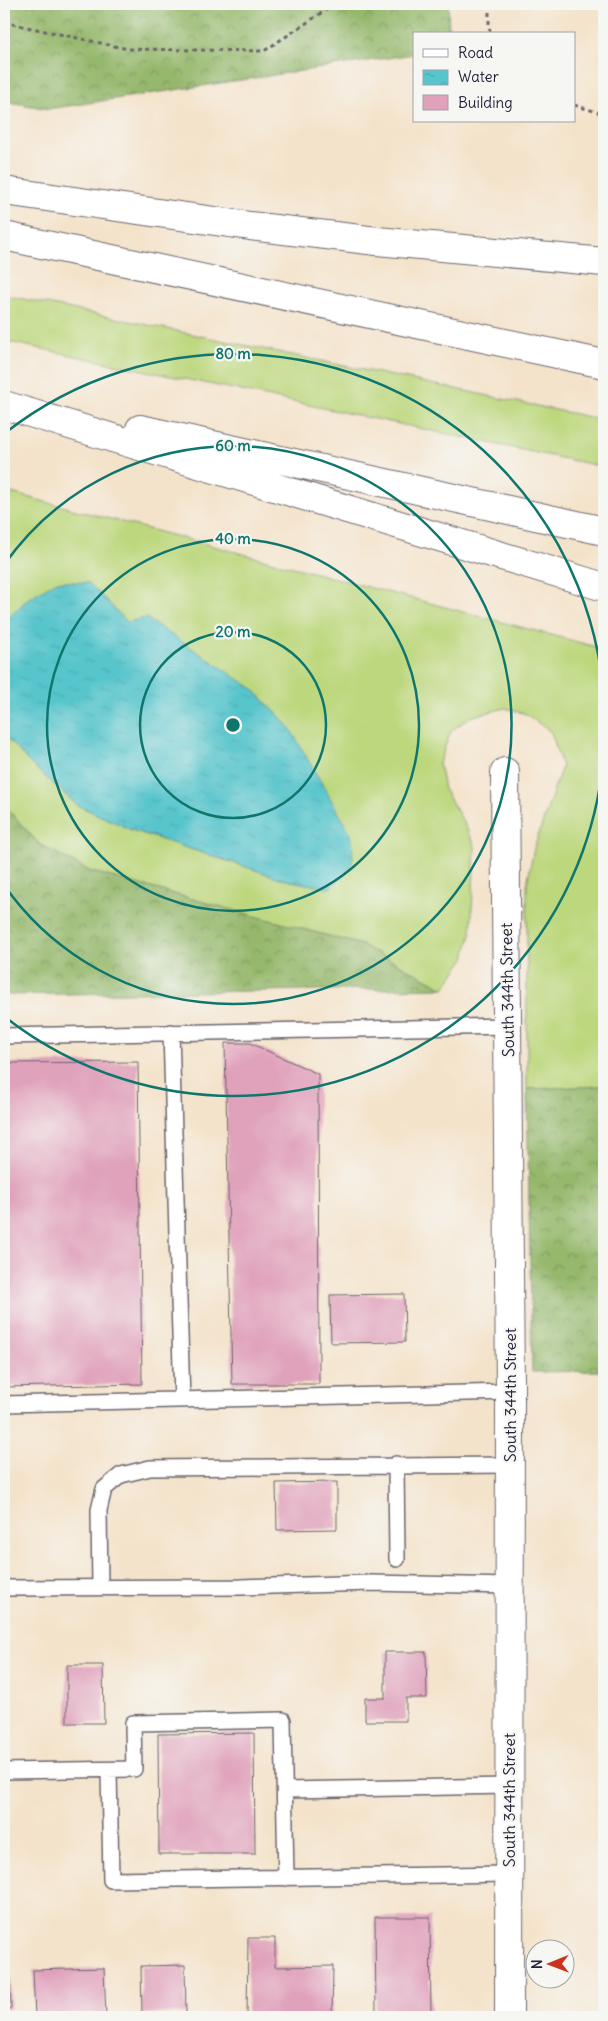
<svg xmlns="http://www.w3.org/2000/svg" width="608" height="2021" viewBox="0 0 608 2021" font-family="Delius,sans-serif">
  <defs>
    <pattern id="forest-crowns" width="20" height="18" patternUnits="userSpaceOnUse" patternTransform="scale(1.25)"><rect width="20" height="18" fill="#95b86c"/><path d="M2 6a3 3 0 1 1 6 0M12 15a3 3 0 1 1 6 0" fill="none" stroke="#79955a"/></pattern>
    <pattern id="water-ripples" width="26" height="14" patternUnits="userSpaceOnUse" patternTransform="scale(1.25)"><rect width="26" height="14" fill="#57c5cc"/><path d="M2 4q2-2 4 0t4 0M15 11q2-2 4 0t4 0" fill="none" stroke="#4ba9b0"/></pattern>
  </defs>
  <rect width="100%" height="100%" fill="#f6f6f2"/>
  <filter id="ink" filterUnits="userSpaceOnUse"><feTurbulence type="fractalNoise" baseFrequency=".02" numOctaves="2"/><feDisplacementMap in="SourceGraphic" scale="10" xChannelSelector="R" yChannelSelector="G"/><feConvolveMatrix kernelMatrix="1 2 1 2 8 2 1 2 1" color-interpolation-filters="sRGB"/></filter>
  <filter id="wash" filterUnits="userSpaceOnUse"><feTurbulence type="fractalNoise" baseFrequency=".0096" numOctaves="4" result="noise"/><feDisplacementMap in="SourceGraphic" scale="20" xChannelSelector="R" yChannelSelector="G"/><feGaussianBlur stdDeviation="1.12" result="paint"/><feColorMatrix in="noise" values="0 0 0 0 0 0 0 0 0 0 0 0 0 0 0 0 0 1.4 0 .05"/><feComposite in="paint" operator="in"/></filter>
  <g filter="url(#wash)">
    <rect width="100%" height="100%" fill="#f4e3cb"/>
    <path fill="#bcd77c" stroke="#6f7c5c" d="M4,295L604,420V467L4,341Z
      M4,491L604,649V1086L527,1089V884L534,848L562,766L551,732L526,714L505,708L470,717L451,731L439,763L444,789L464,823L475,846L471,934L465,958L444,988L362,945L89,871L39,844L4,805V735L30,763L77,805L132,830L286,880L329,888L127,622L89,583L29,598L4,621Z"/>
    <path fill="url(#forest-crowns)" stroke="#5c6d54" d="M4,4H448L449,34H414V54L48,109L4,101Z
      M4,805L39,844L89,871L362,945L444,988L4,995Z
      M604,1086V1371L532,1372L527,1089Z"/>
    <path fill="url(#water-ripples)" stroke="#3c7484" d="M57,581L89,583L127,622L146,618L252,688L288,725L351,834C355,865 354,869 329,888L286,880L132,830L77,805L30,763L4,735V621L29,598Z"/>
    <g id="blocks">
      <path fill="#e0a1bb" d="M556,4H592V7L556,6Z
        M225,1043H250L318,1074L319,1384H232Z
        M138,1062L142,1384L4,1387V1063Z
        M404,1294L405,1342L331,1343L330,1295Z
        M337,1482V1529L277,1530L276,1483Z
        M385,1652H426L427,1698H406V1721H365V1698H385Z
        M67,1665H103L104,1723H67Z
        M254,1733L255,1854H159L158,1734Z
        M375,1917H430L431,2017H376Z
        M248,1938H275V1967L333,1966L332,2017H247Z
        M185,1965L186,2013L142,2014L141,1966Z
        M4,1966H10L11,2009L4,2010Z
        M104,1968L106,2017H35L33,1970Z"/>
    </g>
  </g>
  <g filter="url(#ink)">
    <use href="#blocks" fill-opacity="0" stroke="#6c666d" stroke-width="1"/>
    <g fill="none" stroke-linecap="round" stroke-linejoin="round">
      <defs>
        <path id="service" d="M171,1032L182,1400
          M4,1036L508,1026
          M4,1404L510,1392
          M396,1464L397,1559
          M100,1587L99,1510L104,1489L121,1475L150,1468L510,1465
          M4,1588L240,1587L371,1583L510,1586
          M109,1770L111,1880L509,1874
          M4,1771L134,1769L133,1723L283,1720L286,1878
          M285,1790L509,1786"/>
        <path id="minor" d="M505,772L510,1392L509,2017"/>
        <path id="motorway" d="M4,191L250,226L377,241L604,262
          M4,236L604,364
          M4,405L604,587
          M140,429L604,531"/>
      </defs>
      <use href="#service" stroke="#6c666d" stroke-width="18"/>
      <use href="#minor" stroke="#6c666d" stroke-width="30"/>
      <use href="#motorway" stroke="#6c666d" stroke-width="30"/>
      <path stroke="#6c666d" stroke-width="3" stroke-dasharray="4 4" stroke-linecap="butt" d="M489,4V27L491,34
        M4,22L128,49L264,51L335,4
        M574,105L604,114"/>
      <use href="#service" stroke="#fff" stroke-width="15"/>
      <use href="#minor" stroke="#fff" stroke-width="28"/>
      <use href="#motorway" stroke="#fff" stroke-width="28"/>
    </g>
  </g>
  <g fill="none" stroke="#0f766e" stroke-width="2.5">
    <circle cx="233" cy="725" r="93"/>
    <circle cx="233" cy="725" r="186"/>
    <path d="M4 565A279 279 0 1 1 4 885"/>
    <path d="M5 433A371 371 0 1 1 5 1017"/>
  </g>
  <g text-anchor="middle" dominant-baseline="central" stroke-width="4.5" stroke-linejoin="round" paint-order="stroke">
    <g font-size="16" fill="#22223b" stroke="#f6f6f2">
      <text transform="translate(507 990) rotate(-91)">South 344th Street</text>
      <text transform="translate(510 1395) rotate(-90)">South 344th Street</text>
      <text transform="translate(509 1800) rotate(-90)">South 344th Street</text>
    </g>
  </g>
  <circle cx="233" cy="725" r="8" fill="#0f766e" stroke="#f6f6f2" stroke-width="2.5"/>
  <g font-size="15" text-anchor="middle" font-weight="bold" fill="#0f766e" stroke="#f6f6f2" stroke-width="4.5" stroke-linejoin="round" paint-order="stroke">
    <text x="233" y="359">80 m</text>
    <text x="233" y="451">60 m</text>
    <text x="233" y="544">40 m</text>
    <text x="233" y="637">20 m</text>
  </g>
  <rect width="608" height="2021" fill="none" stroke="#f6f6f2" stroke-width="20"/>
  <rect x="413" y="32" width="162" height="90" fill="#f6f6f2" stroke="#a1a1a9"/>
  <rect x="423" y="49" width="25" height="8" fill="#ffffff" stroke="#a1a1a9"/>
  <text x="458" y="58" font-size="15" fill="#22223b">Road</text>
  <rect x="423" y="70" width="25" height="15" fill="url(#water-ripples)" stroke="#a1a1a9"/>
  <text x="458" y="82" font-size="15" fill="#22223b">Water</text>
  <rect x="423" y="95" width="25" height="15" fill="#e0a1bb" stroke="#a1a1a9"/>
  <text x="458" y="108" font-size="15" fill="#22223b">Building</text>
  <g transform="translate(550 1964) rotate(269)"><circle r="24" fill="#f6f6f2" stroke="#a1a1a9"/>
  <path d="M0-4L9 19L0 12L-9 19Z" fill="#c8321e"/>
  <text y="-8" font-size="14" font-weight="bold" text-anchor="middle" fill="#22223b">N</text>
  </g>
</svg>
